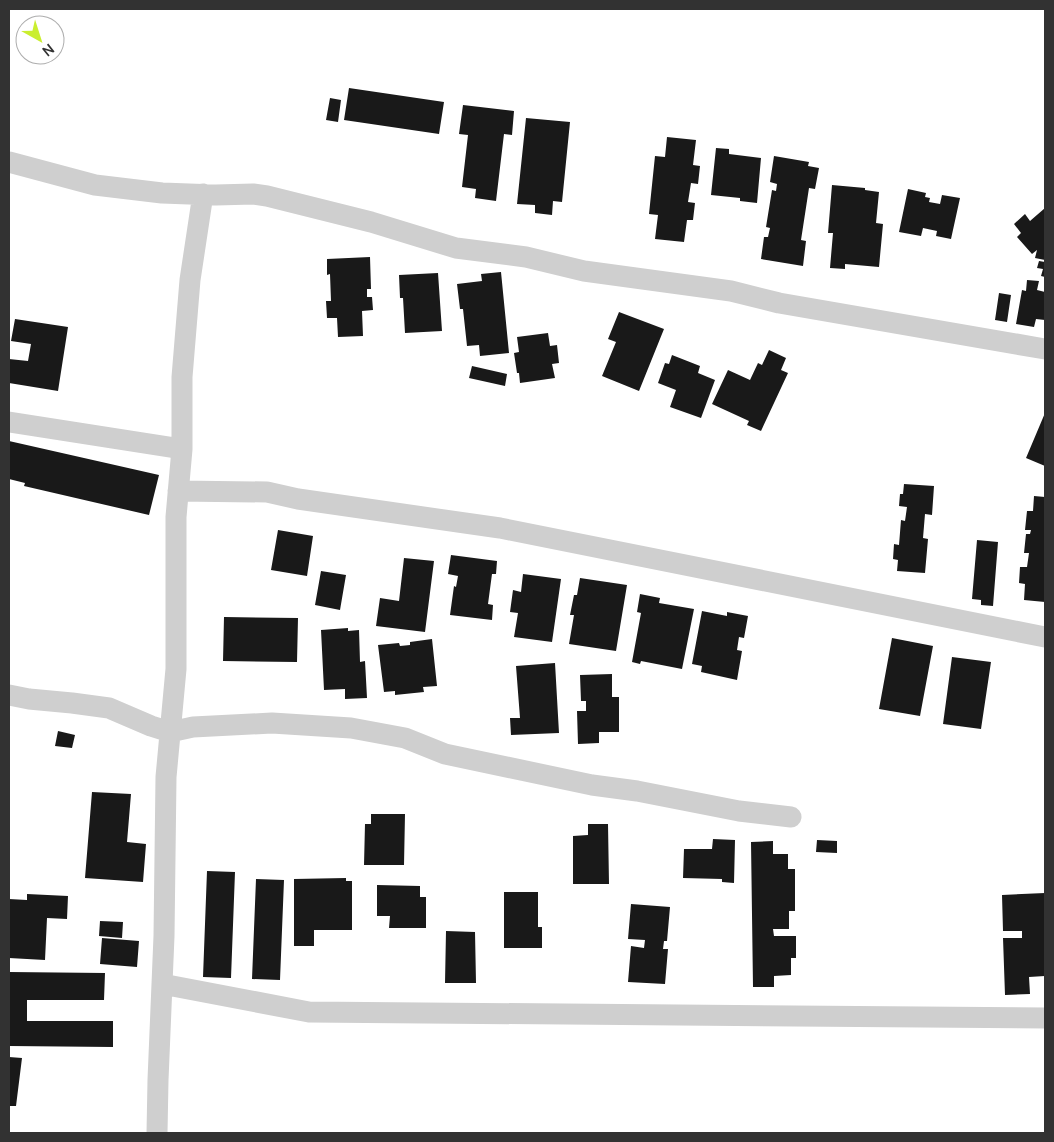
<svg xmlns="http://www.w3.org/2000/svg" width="1054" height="1142" viewBox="0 0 1054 1142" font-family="Manrope,sans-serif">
  <rect width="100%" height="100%" fill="#fff"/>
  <path fill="#191919" d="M349,88L444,102L439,134L344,120Z
    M330,98L341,100L338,122L326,120Z
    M463,105L514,111L512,135L504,134L496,201L475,198L476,189L462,187L468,135L459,134Z
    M526,118L570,122L562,202L553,201L552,215L535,213V205L517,204Z
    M667,137L696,140L693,165L700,166L698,184L691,183L688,202L695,203L693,220H687L684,242L655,239L658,215L649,214L655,156L665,157Z
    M716,148L729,149V154L761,158L757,203L740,201V198L711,195Z
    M774,156L809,162L808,166L819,168L815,189L809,188L801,240L806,241L803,266L761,259L764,237H768L770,228L766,227L772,190L776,191L777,184L770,182Z
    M832,185L865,188V190L879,192L876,223L883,224L879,267L845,264V269L830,268L833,233H828Z
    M908,189L926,193L925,197L930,198L929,202L940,204L942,195L960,198L951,239L936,236L937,231L923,228L921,236L899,232Z
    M1045,208V260L1035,258L1037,250L1032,254L1017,237L1021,233L1014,224L1025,214L1030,221Z
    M370,257L371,289H367V297H372L373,310L362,311L363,336L338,337L337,318H327L326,301H331L330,274L327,275V259Z
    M1039,261L1045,262V277L1041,276L1043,269L1037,268Z
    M501,272L509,353L480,356L479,345L467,346L463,309H460L457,284L482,281L481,274Z
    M438,273L442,331L405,333L403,298H400L399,275Z
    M1027,280L1039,281L1037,290L1045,292V320L1036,319L1034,327L1016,324L1022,290L1026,291Z
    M999,293L1011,295L1007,322L995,320Z
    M619,312L664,329L639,391L602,376L616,342L608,339Z
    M15,319L68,327L58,391L9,383V359L28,361L31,344L11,341Z
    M548,333L550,346L557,345L559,363L552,364L555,378L520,383L519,373H517L514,353L519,352L517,337Z
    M769,350L786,358L781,370L788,373L761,431L747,425L749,421L712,404L728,370L750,380L758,363L762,365Z
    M672,355L700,366L698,373L715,380L701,418L670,407L676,390L658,383L665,363L669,364Z
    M472,366L507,374L505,386L469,378Z
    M1045,413V466L1026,458Z
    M9,441L159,475L149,515L24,486L25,483L9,479Z
    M904,484L934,486L932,515L925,514L923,538L928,539L925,573L897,571L898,560L893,559L894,544L899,545L901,520L905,521L907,507L899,506L900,494H903Z
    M1034,496L1045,497V602L1024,600L1025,584L1019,583L1020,567H1027L1029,553H1024L1026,534H1030L1031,530H1025L1027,511H1033Z
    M278,530L313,536L307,576L271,570Z
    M977,540L998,542L993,606L981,605V600L972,599Z
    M451,555L497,561L496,574H492L488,604L493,605L492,620L450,615L454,586L456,587L458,576L448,574Z
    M404,558L434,561L425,632L376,626L380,598L399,601Z
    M321,571L346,575L340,610L315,605Z
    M523,574L561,579L552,642L514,637L518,613L510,612L513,590L521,592Z
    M580,578L627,585L616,651L569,644L574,615H570L574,595H577Z
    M640,594L660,598L659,603L694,609L682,669L641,661L640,664L632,662L641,613L637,612Z
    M702,611L727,616V612L748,616L744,638L739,637L737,650L742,651L737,680L701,672L702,666L692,664Z
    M224,617L298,618L297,662L223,661Z
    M348,628V631L359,630L360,662L365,661L367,698L345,699V689L324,690L321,630Z
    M892,638L933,646L920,716L879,709Z
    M432,639L437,686L423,687L424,692L395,695V691L384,692L378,645L399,643L400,646L410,645V642Z
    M952,657L991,662L981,729L943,724Z
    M555,663L559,733L511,735L510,718H520L516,666Z
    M612,674V697H619V732H599V743L578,744L577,711H586V701H581L580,675Z
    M58,731L75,735L72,748L55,746Z
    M92,792L131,794L127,842L146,844L143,882L85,878Z
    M371,814H405L404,865H364L365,824H371Z
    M588,824H608L609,884H573V836L588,835Z
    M713,839L735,840L734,883L722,882V879L683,878L684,849H712Z
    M817,840L837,841V853L816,852Z
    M773,841V854H788V869H795V911H789V929H773L774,936H796V958H791V975L774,976V987H753L751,842Z
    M207,871L235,872L231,978L203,977Z
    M346,878V881H352V930H314V946H294V879Z
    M256,879L284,880L280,980L252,979Z
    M377,885L420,886V897H426V928H389L390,916H377Z
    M504,892H538V927H542V948H504Z
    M1045,893V976L1029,977L1030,994L1005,995L1003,938H1022V931H1003L1002,895Z
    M27,894L68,896L67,919L47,918L45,960L9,958V899L27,900Z
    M631,904L670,907L667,941H664L663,949H668L665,984L628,982L631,946L644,948L645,940L628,939Z
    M100,921L123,922L122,938L99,936Z
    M446,931L475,932L476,983H445Z
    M102,938L139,941L137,967L100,964Z
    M9,972L105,973L104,1000H27V1021H113V1047L9,1046Z
    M9,1057L22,1058L16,1106H9Z"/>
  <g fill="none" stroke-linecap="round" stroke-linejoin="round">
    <path stroke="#cfcfcf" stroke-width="21" d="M9,162L95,185L162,193L216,195L253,194L267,196L371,222L456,248L526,257L584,271L731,291L779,303L1045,349
      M9,422L182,449
      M178,491L267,492L298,499L500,528L1045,637
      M9,695L29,699L72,703L109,708L151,726L170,732L193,727L272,723L351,728L405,738L445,754L592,785L637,791L739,811L791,817
      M162,984L309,1012L1045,1018
      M157,1133L158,1080L164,936L166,777L176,669V517L182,449V377L190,280L203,194"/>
  </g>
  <rect width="1054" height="1142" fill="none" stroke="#323232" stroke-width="20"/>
  <g transform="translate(40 40) rotate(141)"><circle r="24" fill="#ffffff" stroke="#adadad"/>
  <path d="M0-4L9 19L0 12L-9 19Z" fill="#caee2f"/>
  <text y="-8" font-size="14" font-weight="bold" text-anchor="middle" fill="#323232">N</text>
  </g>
</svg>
